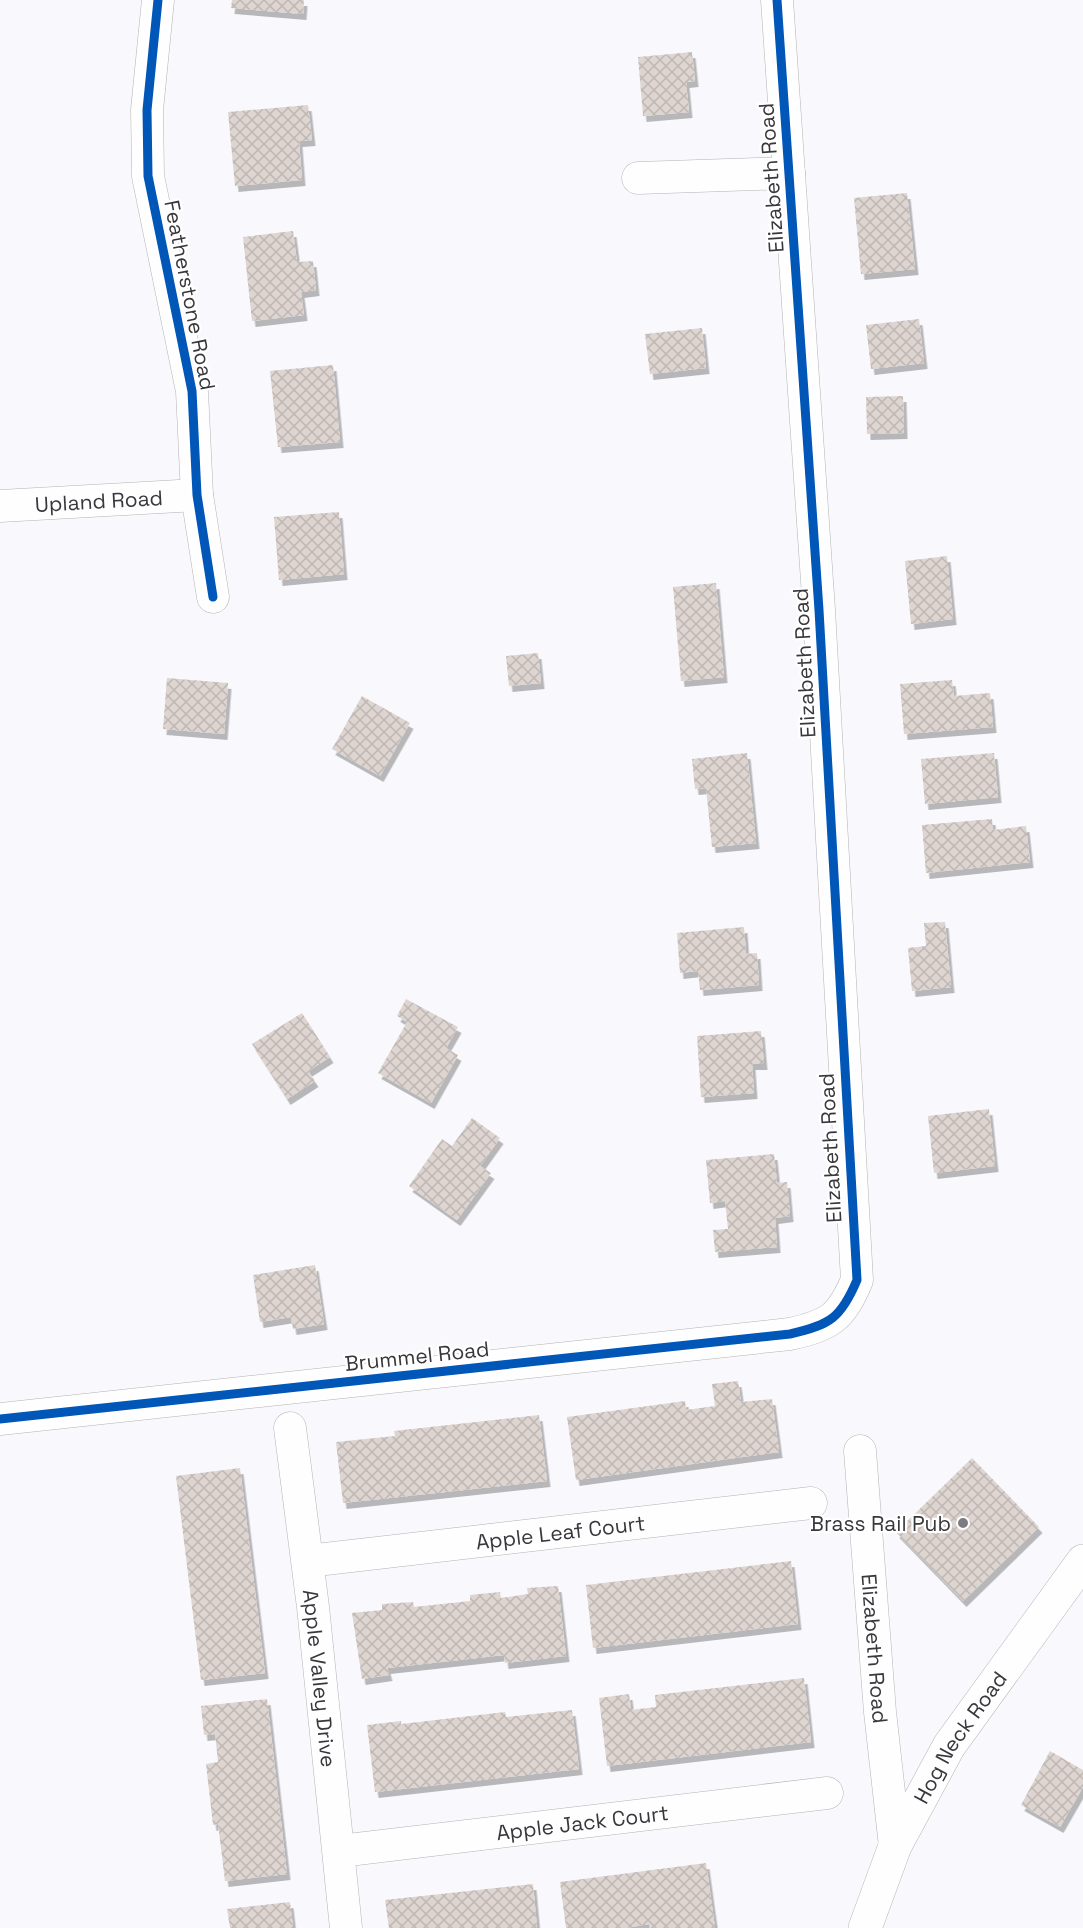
<svg xmlns="http://www.w3.org/2000/svg" width="1083" height="1928" viewBox="0 0 1083 1928" font-family="'Space Grotesk',sans-serif">
  <defs>
    <pattern id="building-cross-hatch" width="8" height="8" patternUnits="userSpaceOnUse" patternTransform="scale(1.5)"><rect width="8" height="8" fill="#ded5d0"/><path d="M0 0l8 8M0 8l8-8" fill="none" stroke="#bfb7b4"/></pattern>
    <filter id="shadow"><feDropShadow dx="3.5" dy="6" stdDeviation="0" flood-color="#0004"/></filter>
  </defs>
  <rect width="100%" height="100%" fill="#f9f9fd"/>
  <path fill="url(#building-cross-hatch)" filter="url(#shadow)" d="M232,0H304L303,14L231,8Z
    M692,52L695,81L686,82L689,112L643,116L638,57Z
    M308,105L312,140L299,141L302,180L235,186L228,112Z
    M907,193L915,269L861,274L854,198Z
    M293,231L297,262L313,261L316,290L301,292L304,315L252,321L243,237Z
    M919,319L924,363L871,369L866,325Z
    M702,328L706,368L650,374L645,334Z
    M333,365L340,442L278,447L270,371Z
    M903,396L904,433L867,434L866,397Z
    M339,512L344,574L279,580L274,517Z
    M947,556L953,619L911,624L905,561Z
    M716,583L724,677L681,681L673,587Z
    M538,653L541,683L509,686L506,656Z
    M167,678L228,683L224,734L163,729Z
    M952,680L954,696L990,693L993,727L904,734L900,684Z
    M362,696L410,723L380,776L332,749Z
    M747,753L756,843L712,847L706,788L695,789L692,759Z
    M994,753L998,797L925,804L921,759Z
    M992,819L993,830L1026,826L1030,862L926,873L922,825Z
    M945,922L951,987L912,991L908,948L926,946L924,923Z
    M744,927L746,954L757,953L759,985L700,990L698,971L680,973L677,933Z
    M406,999L458,1027L446,1048L458,1055L431,1103L378,1073L407,1022L397,1016Z
    M302,1013L330,1057L308,1071L315,1081L287,1099L252,1044Z
    M761,1031L764,1064H752L754,1093L701,1097L697,1036Z
    M989,1109L995,1166L934,1173L928,1116Z
    M472,1118L500,1138L480,1166L491,1173L457,1220L409,1186L442,1139L452,1146Z
    M774,1154L777,1183L787,1182L790,1216L775,1218L777,1247L715,1252L713,1230L728,1229L725,1201L710,1203L706,1160Z
    M315,1265L324,1324L293,1329L291,1317L260,1322L253,1275Z
    M738,1381L741,1402L772,1399L779,1452L576,1480L567,1417L685,1401L686,1410L715,1406L712,1384Z
    M539,1415L547,1481L343,1503L336,1442L395,1436L394,1431Z
    M972,1458L1039,1527L963,1601L896,1532Z
    M240,1468L265,1673L201,1680L176,1476Z
    M791,1561L798,1624L593,1648L586,1585Z
    M558,1586L566,1656L505,1663L504,1655L387,1668L389,1675L362,1679L352,1613L382,1610V1604L413,1602L414,1607L470,1601V1595L500,1592L501,1598L528,1594L527,1588Z
    M804,1678L811,1742L607,1766L599,1698L629,1694L631,1710L656,1707L655,1695Z
    M267,1699L287,1874L225,1881L218,1824L213,1825L206,1764L218,1762L215,1734L204,1735L201,1706Z
    M572,1710L579,1769L375,1792L367,1725L401,1721V1724L505,1712L506,1717Z
    M1050,1751L1083,1770V1787L1060,1827L1021,1805Z
    M706,1863L715,1928H650L649,1924L625,1928H566L560,1882Z
    M533,1884L537,1928H389L385,1900Z
    M290,1902L293,1928H230L227,1909Z"/>
  <g fill="none" stroke-linecap="round" stroke-linejoin="round">
    <defs>
      <g id="minor">
        <path d="M158,0L147,110L148,176L192,391L197,495L213,597"/>
        <path d="M638,178L789,173"/>
        <path id="s1" d="M0,506L197,495"/>
        <path d="M0,1419L790,1334C830,1325 841,1318 857,1280L819,610L777,0"/>
        <path id="s2" d="M290,1428L313,1607L346,1928"/>
        <path id="s3" d="M860,1451L880,1712L895,1846"/>
        <path id="s4" d="M308,1561L811,1503"/>
        <path id="s5" d="M340,1851L827,1793"/>
      </g>
      <g id="major">
        <path id="s6" d="M865,1928L895,1846L949,1746L1083,1561"/>
      </g>
    </defs>
    <use href="#minor" stroke="#b3b3b6" stroke-width="33"/>
    <use href="#major" stroke="#b3b3b6" stroke-width="34"/>
    <use href="#minor" stroke="#fefeff" stroke-width="32"/>
    <use href="#major" stroke="#fefeff" stroke-width="33"/>
    <defs>
      <path id="cycleway" d="M158,0L147,110L148,176L192,391L197,495L213,597
        M0,1419L790,1334C830,1325 841,1318 857,1280L819,610L777,0"/>
    </defs>
    <use href="#cycleway" stroke="#fff" stroke-width="13"/>
    <use href="#cycleway" stroke="#0057b8" stroke-width="9"/>
  </g>
  <circle fill="#7c7b7f" stroke="#fff" stroke-width="2" cx="963" cy="1523" r="6"/>
  <g text-anchor="middle" dominant-baseline="central" stroke-width="4.5" stroke-linejoin="round" paint-order="stroke">
    <g font-size="21" fill="#38373b" stroke="#fff">
      <text transform="translate(771 178) rotate(-94)">Elizabeth Road</text>
      <text transform="translate(190 295) rotate(79)">Featherstone Road</text>
      <text stroke="none"><textPath href="#s1" startOffset="99">Upland Road</textPath></text>
      <text transform="translate(804 663) rotate(-93)">Elizabeth Road</text>
      <text transform="translate(830 1148) rotate(-93)">Elizabeth Road</text>
      <text transform="translate(417 1356) rotate(-6)">Brummel Road</text>
      <text stroke="none"><textPath href="#s4" startOffset="254">Apple Leaf Court</textPath></text>
      <text stroke="none"><textPath href="#s3" startOffset="198">Elizabeth Road</textPath></text>
      <text stroke="none"><textPath href="#s2" startOffset="252">Apple Valley Drive</textPath></text>
      <text stroke="none"><textPath href="#s6" startOffset="214">Hog Neck Road</textPath></text>
      <text stroke="none"><textPath href="#s5" startOffset="244">Apple Jack Court</textPath></text>
    </g>
    <g font-size="21" fill="#38373b" stroke="#fff" text-anchor="end">
      <text x="951" y="1523">Brass Rail Pub</text>
    </g>
  </g>
</svg>
